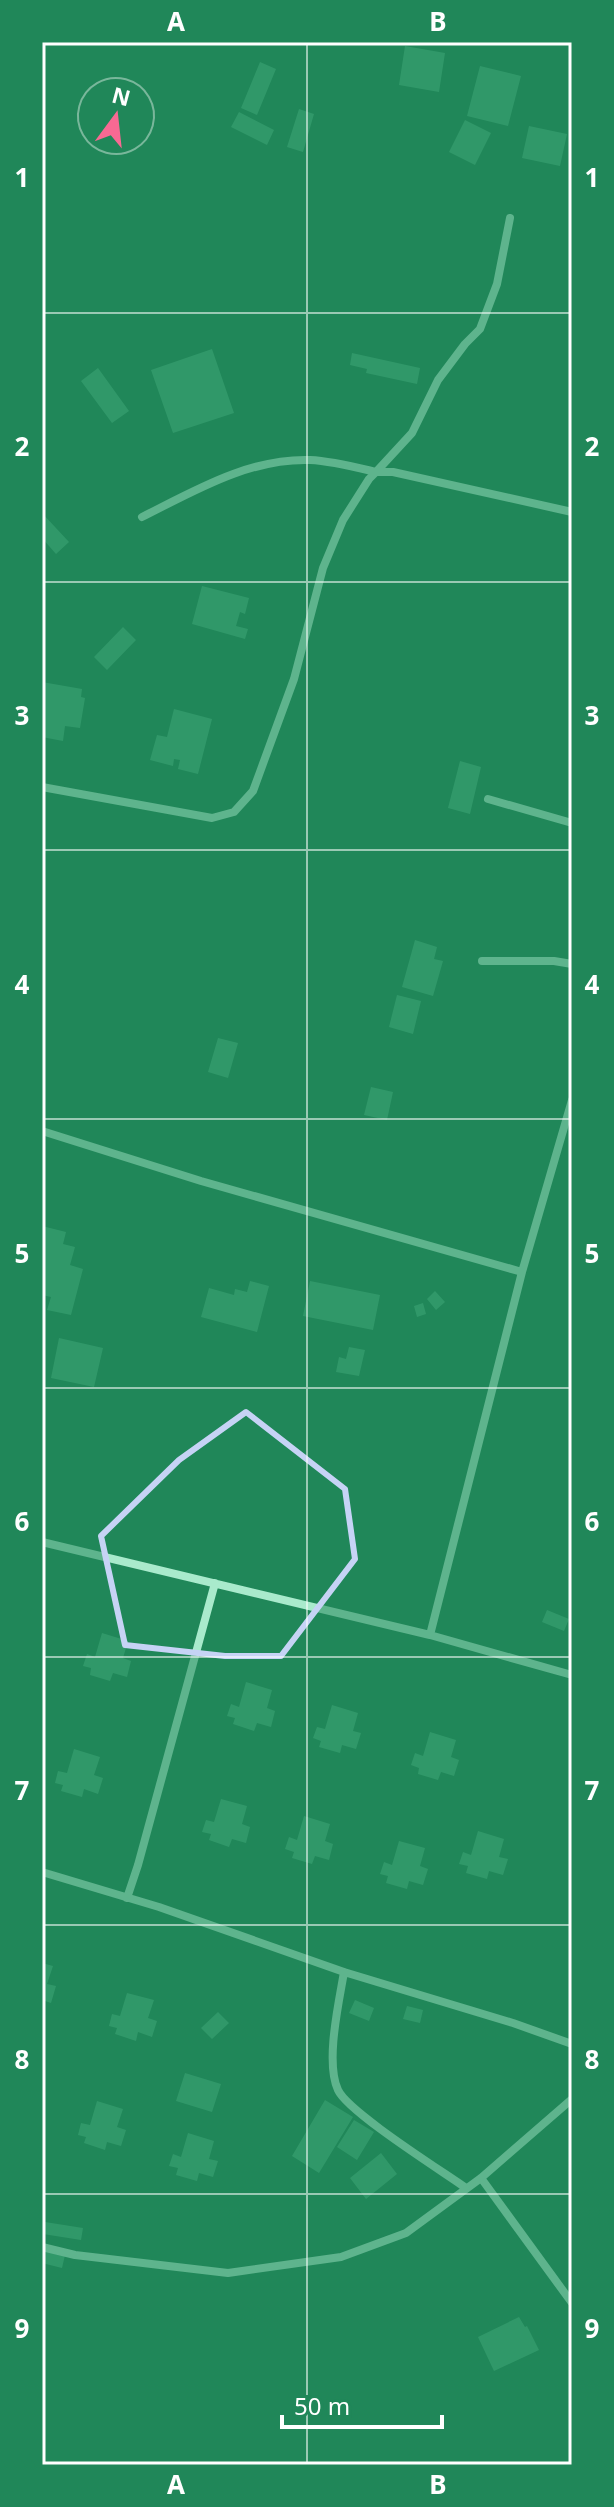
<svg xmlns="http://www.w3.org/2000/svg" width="614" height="2507" viewBox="0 0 614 2507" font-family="'Noto Sans',sans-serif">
  <rect width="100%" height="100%" fill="#208759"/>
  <path fill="#44ad7d" d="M405,46L445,53L439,92L399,85Z
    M260,62L276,69L257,115L241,108Z
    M480,66L521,76L508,126L467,116Z
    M299,109L314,114L303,152L287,147Z
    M239,112L274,130L267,145L231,127Z
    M465,120L491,133L475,165L449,152Z
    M529,126L567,134L560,166L522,158Z
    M212,349L234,413L173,433L151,370Z
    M352,353L420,368L417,384L366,373L367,369L350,365Z
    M98,368L129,411L112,423L81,381Z
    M42,513L69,542L56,554L42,538Z
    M202,586L249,598L245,614L240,612L236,626L248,629L245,639L192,624Z
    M123,627L136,640L107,670L94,657Z
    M42,682L82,689L81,697L85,698L80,728L65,726L63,741L42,737Z
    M174,709L212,719L198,774L178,769L180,760L174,759L173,766L150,760L157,735L167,737Z
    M460,761L481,767L470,814L448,808Z
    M415,940L437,947L434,959L443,961L433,996L402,987Z
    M397,995L421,1001L413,1034L389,1027Z
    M218,1038L238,1043L228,1078L208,1072Z
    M371,1087L393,1092L387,1120L364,1115Z
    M42,1226L66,1232L63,1244L75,1247L70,1265L83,1269L71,1315L47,1310L51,1297L42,1295Z
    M250,1281L269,1286L257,1332L201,1317L209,1288L234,1295L235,1289L247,1292Z
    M310,1281L380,1295L373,1330L303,1316Z
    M435,1291L445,1302L436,1310L427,1299Z
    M423,1303L426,1314L417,1317L414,1306Z
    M59,1338L103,1348L94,1387L51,1378Z
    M349,1347L365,1350L359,1376L336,1372L339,1357L346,1359Z
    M547,1610L569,1619L564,1631L542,1622Z
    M102,1633L128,1641L123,1658L131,1661L127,1677L113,1673L110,1681L90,1675L91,1668L83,1666L87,1654L95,1657Z
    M246,1682L272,1690L267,1708L275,1711L271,1727L257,1723L254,1731L233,1724L235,1718L227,1716L231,1704L239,1707Z
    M332,1705L358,1713L353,1731L361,1733L356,1749L342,1745L340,1753L319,1747L321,1741L313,1738L317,1727L325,1729Z
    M430,1732L456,1740L451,1757L459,1760L454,1776L441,1772L438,1780L418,1774L419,1768L411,1765L415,1753L423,1756Z
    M74,1749L100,1757L94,1775L103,1778L98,1794L84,1789L82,1797L61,1791L63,1785L55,1783L58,1771L67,1773Z
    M221,1799L247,1806L242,1824L250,1827L246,1843L232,1839L229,1847L209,1840L211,1834L202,1832L206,1820L214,1822Z
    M304,1816L330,1824L325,1841L333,1844L329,1860L315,1856L312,1864L292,1858L294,1852L285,1849L289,1837L297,1840Z
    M478,1831L504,1839L499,1857L508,1859L503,1875L489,1871L487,1879L466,1873L468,1866L459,1864L463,1852L471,1855Z
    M399,1841L425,1848L420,1866L428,1869L423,1885L409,1881L407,1889L386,1883L388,1876L380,1874L384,1862L392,1865Z
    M42,1963L53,1966L47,1984L56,1986L51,2003L42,2000Z
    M127,1993L154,2000L148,2018L157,2021L152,2037L138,2032L136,2041L115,2034L117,2028L109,2026L112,2014L120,2016Z
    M355,2000L374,2008L369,2021L349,2013Z
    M407,2006L423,2010L420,2023L403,2019Z
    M218,2012L229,2023L212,2039L201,2028Z
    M185,2073L221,2084L212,2112L176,2101Z
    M325,2100L353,2117L319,2173L292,2156Z
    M97,2101L123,2109L117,2127L126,2130L121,2146L107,2142L105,2150L84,2143L86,2137L78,2135L81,2123L90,2125Z
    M354,2120L374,2132L357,2160L337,2147Z
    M188,2133L214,2141L209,2159L218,2161L213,2177L199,2173L197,2181L176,2175L178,2168L169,2166L173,2154L181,2157Z
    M381,2153L397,2174L366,2199L350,2178Z
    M45,2222L83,2228L81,2240L43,2234Z
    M42,2249L65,2255L62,2268L42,2263Z
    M519,2317L525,2327L527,2326L539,2350L494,2371L478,2337Z"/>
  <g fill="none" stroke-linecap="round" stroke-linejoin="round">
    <path stroke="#a9eacc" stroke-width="8" d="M142,517C194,491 249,458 310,460C332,461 355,467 376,472L412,433L438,380L465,344L480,329L497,284L510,218
      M42,787L212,818L234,812L253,791L294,679L323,568L343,520L369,479L376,472H393L572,512
      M488,799L572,823
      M482,961H554L572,964
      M42,1131L201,1181L522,1272
      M42,1542L430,1635L572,1675
      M430,1635L522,1272L572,1100
      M42,1872L159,1907L344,1972L513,2023L572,2044
      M127,1898L138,1865L215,1583
      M344,1972C339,2002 325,2062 338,2090C348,2112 442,2171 466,2188
      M481,2178L572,2303
      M42,2247L75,2255L228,2273L341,2257L406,2233L481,2178L572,2099"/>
  </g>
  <path d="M0 0H614V2507H0ZM246,1412L345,1489L355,1559L281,1656H225L125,1645L101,1536L179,1460Z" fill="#208759" fill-opacity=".55" fill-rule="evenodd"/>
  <path fill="none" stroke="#c6d3f5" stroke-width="6" stroke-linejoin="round" d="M246,1412L345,1489L355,1559L281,1656H225L125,1645L101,1536L179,1460Z"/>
  <path fill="none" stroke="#fff" stroke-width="2" stroke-opacity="0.55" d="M307,42V2465M42,313H572M42,582H572M42,850H572M42,1119H572M42,1388H572M42,1657H572M42,1925H572M42,2194H572"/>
  <rect width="614" height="2507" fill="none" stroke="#208759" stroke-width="88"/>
  <g transform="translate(116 116) rotate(15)"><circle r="38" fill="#208759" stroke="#79b79b" stroke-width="2"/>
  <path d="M0-6L14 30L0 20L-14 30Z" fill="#f86993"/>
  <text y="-12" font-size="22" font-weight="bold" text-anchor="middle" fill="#ffffff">N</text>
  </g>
  <path d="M282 2415v12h160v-12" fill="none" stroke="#ffffff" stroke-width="4"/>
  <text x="294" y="2415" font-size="24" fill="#ffffff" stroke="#208759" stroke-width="6" paint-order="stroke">50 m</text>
  <rect x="44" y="44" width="526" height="2419" fill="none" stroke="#fff" stroke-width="3"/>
  <g font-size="26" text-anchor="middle" font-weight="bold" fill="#fff">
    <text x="176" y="31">A</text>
    <text x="438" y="31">B</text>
    <text x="22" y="187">1</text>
    <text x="592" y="187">1</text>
    <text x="22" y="456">2</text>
    <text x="592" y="456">2</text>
    <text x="22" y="725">3</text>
    <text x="592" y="725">3</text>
    <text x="22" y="994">4</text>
    <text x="592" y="994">4</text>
    <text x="22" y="1263">5</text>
    <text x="592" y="1263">5</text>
    <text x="22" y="1531">6</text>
    <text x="592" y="1531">6</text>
    <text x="22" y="1800">7</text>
    <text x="592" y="1800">7</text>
    <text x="22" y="2069">8</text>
    <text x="592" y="2069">8</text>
    <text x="22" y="2338">9</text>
    <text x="592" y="2338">9</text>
    <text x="176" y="2494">A</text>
    <text x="438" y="2494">B</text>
  </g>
</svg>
